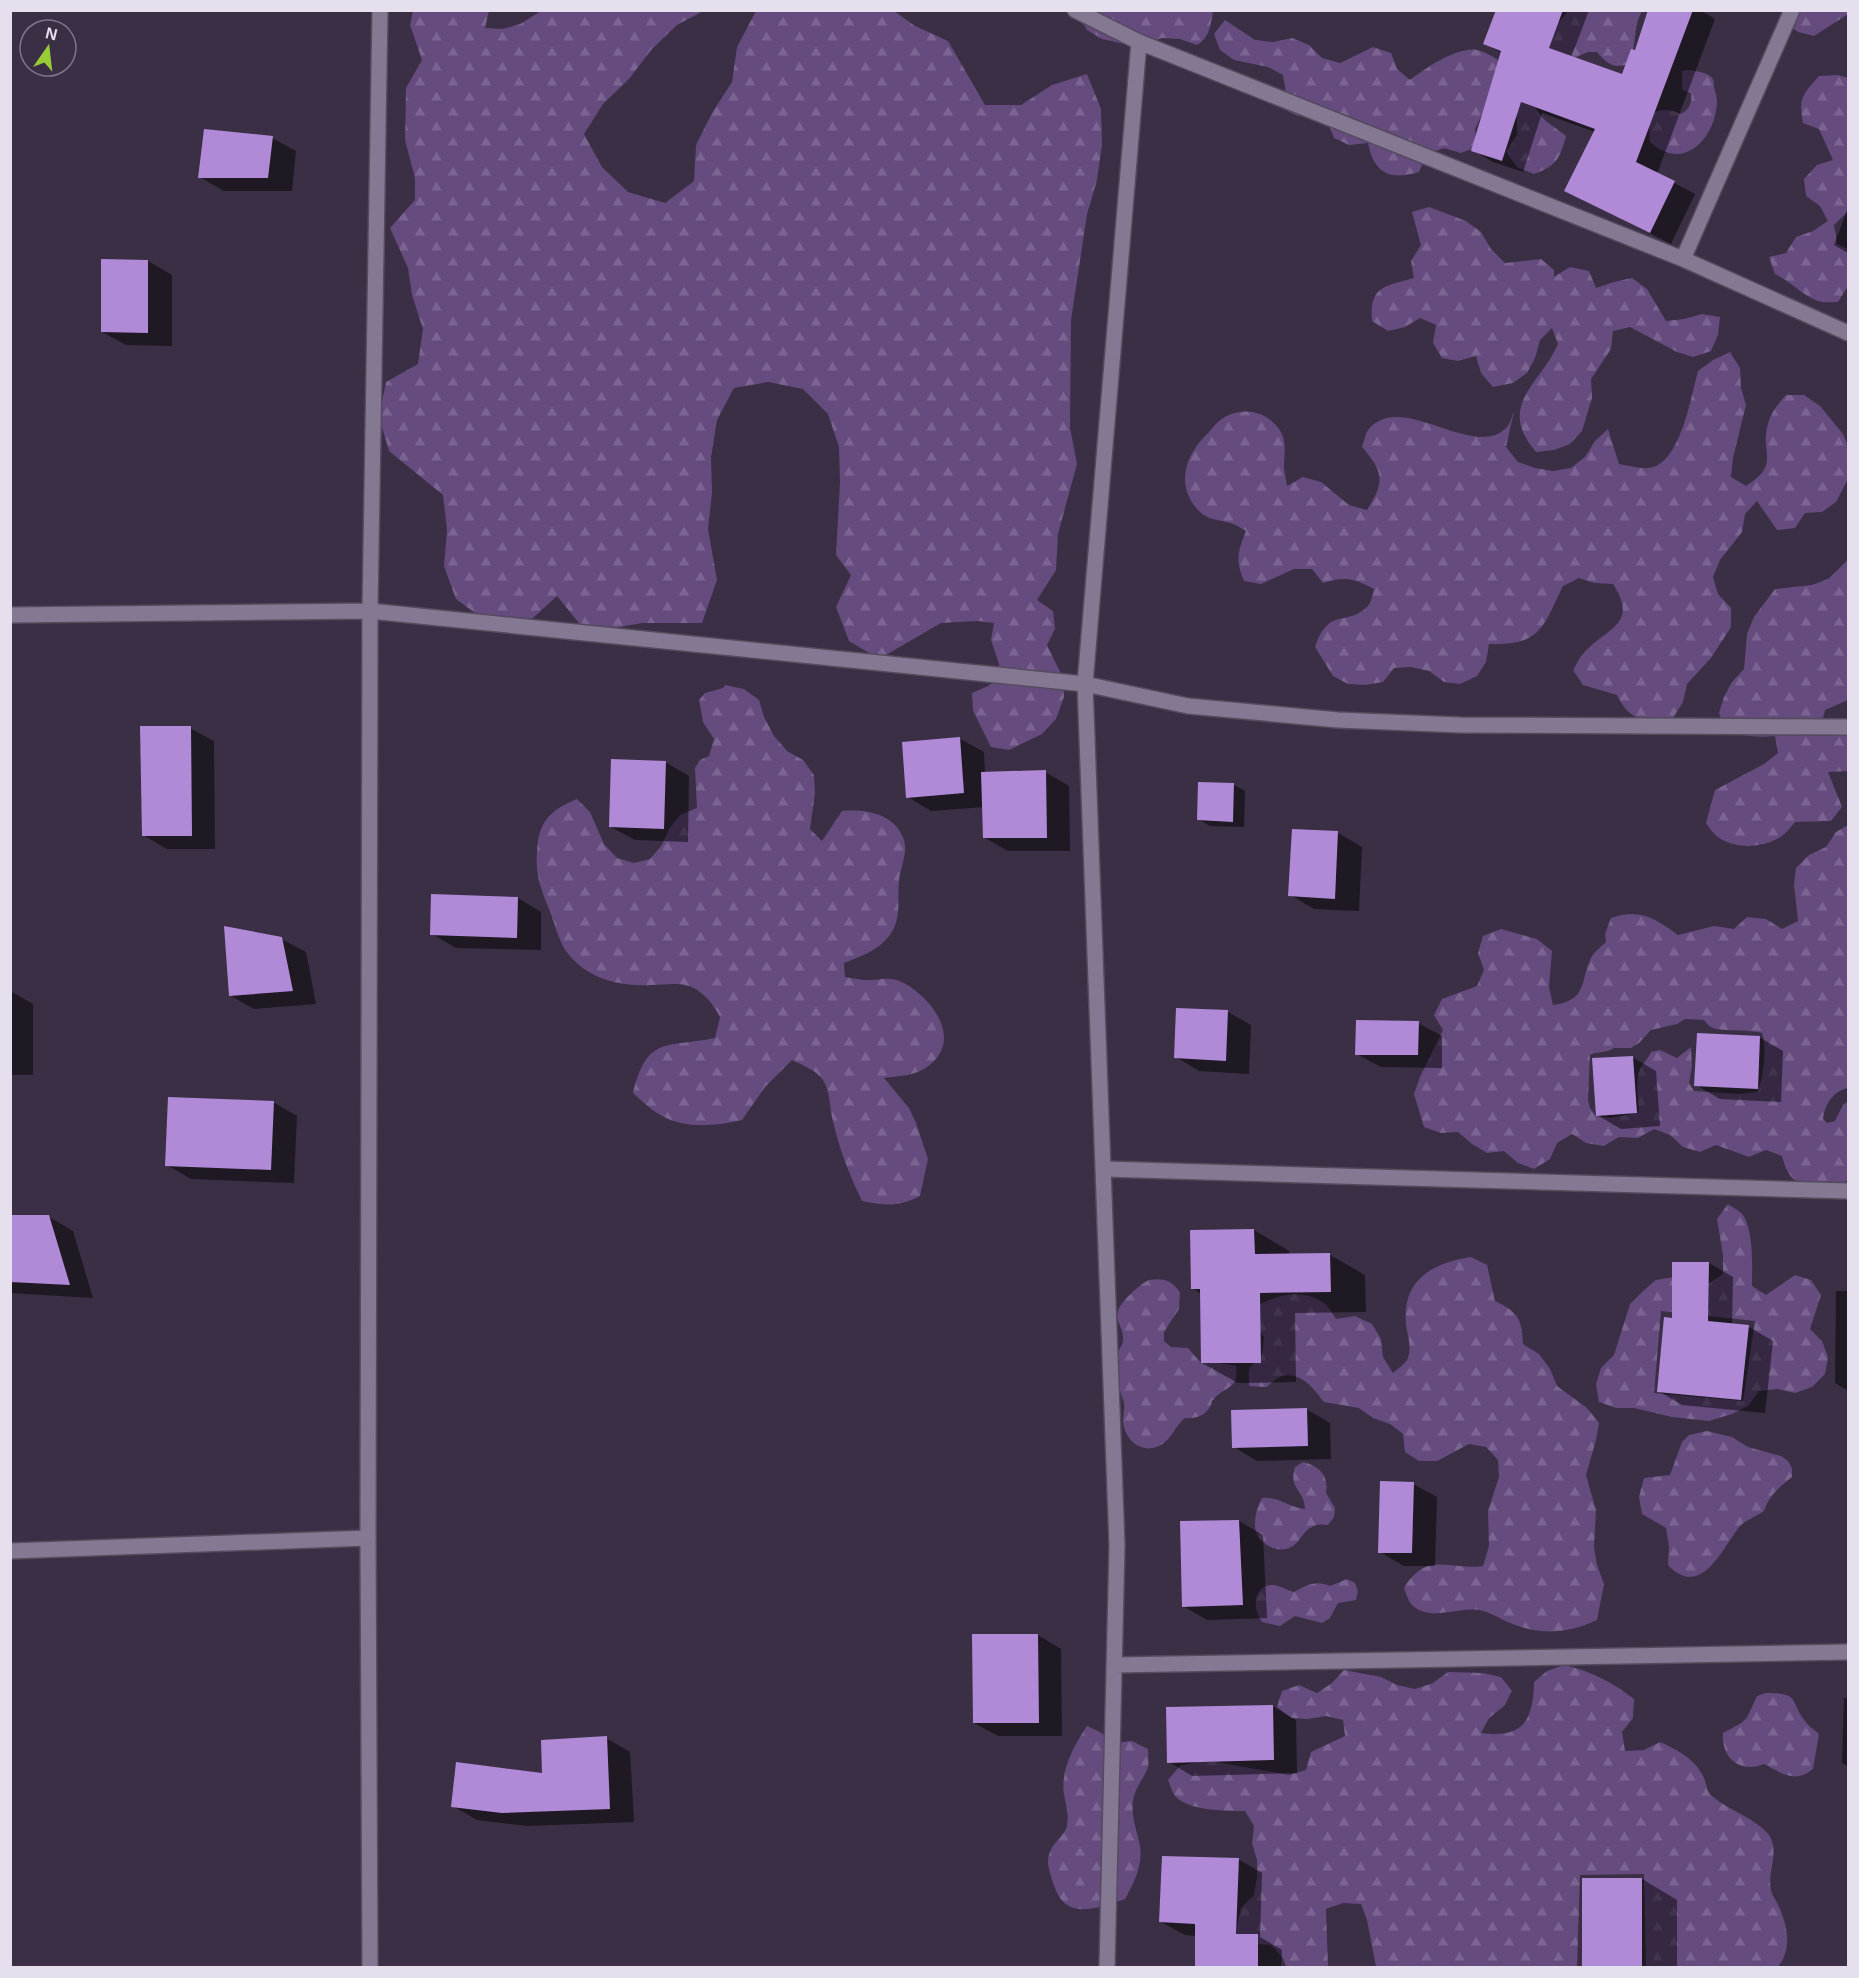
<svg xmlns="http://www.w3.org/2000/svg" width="1859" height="1978" viewBox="0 0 1859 1978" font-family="Helvetica,sans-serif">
  <defs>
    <pattern id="forest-firs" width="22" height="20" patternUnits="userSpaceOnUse" patternTransform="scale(1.5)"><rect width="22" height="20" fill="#654b7e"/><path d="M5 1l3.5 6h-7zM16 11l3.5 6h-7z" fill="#7b6491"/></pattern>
  </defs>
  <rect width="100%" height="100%" fill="#3a2f45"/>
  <path fill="url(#forest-firs)" fill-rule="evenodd" d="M1209,10L1213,13C1210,27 1209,38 1197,45L1180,39L1162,38L1137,47L1102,39L1087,30L1076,11Z
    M413,11H489L485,28L503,29L520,24L541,11H703L677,25L651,50L629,79L603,104L584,134L602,167L628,192L665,203L694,181L696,145L712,113L732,82L737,47L756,11H894L915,26L948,41L985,105H1021L1052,85L1087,74L1101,109L1102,145L1097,180L1087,214L1071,320L1070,428L1077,464L1058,534L1056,570L1037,600L1053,611L1055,629L1047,645L1063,678L1064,697L1056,719L1042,734L1009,750L991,747L973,711L972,693L988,686L1003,676L991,640L994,623L978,621L941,623L879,659L849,641L836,607L851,575L836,555L840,483L839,447L828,414L803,389L768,382L734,388L717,420L711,457L712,493L708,529L717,580L702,623H642L587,633L557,596L533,618L494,627L456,599L444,566L447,530L443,495L389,451L379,417L386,382L418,364L423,329L412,295L408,268L390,228L415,200V178L405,140L406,88L422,60L410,25Z
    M1568,11H1642C1632,28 1638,46 1628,64C1614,69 1607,64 1597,52H1588L1563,63L1539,48Z
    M1786,11H1848V14L1814,36L1798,32L1784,22Z
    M1225,20L1255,40L1273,42L1292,38L1309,45L1322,58L1340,63L1373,47L1391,53L1397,69L1410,80C1424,69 1458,46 1477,50C1498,55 1519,78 1531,94C1535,100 1534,107 1538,112C1541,119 1559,130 1566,136C1560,159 1556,166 1534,174L1517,167L1506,152L1517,135V117L1500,113L1483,112L1475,129L1477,147L1461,153L1444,148L1427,154L1419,172C1389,181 1374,173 1368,143L1349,145L1334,138L1328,122L1316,109L1298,116L1283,109L1286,93L1283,75L1268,67L1234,60L1220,50L1214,34Z
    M1690,70C1698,72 1707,72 1712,78C1715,82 1713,82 1714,87C1715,92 1717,96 1717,101C1716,138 1684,173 1650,142L1649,115C1660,108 1670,109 1681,114C1690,109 1692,103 1691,93L1682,90V71Z
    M1838,75L1848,78V211L1834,225L1837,244L1848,249V286L1838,302C1832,302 1824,303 1818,301C1802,295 1790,281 1775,274L1769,257L1786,253L1796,237L1813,231L1828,221L1820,206L1806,196L1804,179L1817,165L1833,160L1819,129L1803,123C1798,98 1803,94 1819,76Z
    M1429,207L1466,221L1481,232L1491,249L1505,263L1541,259L1554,270V277L1570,267L1589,271L1596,288L1614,282L1632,278L1647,289L1666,321L1684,319L1702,314L1720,317L1718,335L1711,351L1693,357L1677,352L1630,327L1613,331L1611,349L1591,379L1592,398L1582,431L1570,444L1554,450L1536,452C1496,405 1540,385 1558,344L1552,328L1540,340L1535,358L1527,373L1513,383L1493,387L1481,373L1476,356L1458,361L1442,358L1433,343L1436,325L1420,318L1405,327L1388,331L1372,321C1369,286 1385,286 1414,278L1411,261L1421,245L1412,212Z
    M1730,352L1740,368L1741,388L1746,405L1733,458L1731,477L1746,486C1782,463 1759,454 1768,424C1771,412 1778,404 1786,395H1804L1820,406L1843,434L1848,446V479L1836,502L1822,512L1805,513L1795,528L1777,530L1757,501L1745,514L1742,532L1720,560L1713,577L1718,594L1731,608V627L1711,658L1687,684L1683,702L1673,718C1646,723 1630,722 1617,695L1583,685L1573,670C1577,664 1579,658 1583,654C1605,628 1640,626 1613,584L1594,583L1579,578L1563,586C1543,627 1541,646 1489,644L1486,662L1477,676L1460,684L1444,682L1429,671L1411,667L1394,668L1383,682L1365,685L1348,684L1333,676L1315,647C1330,605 1346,628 1368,606C1371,602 1373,594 1374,589C1354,578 1345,576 1323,583L1312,569H1294L1261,584L1244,581C1235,560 1238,551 1246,531C1241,528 1235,524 1230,523C1217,519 1206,520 1197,509C1176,484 1185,457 1205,436C1210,432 1213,426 1218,422C1238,405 1267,409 1281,432C1287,443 1284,455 1284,468C1285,474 1286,480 1287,486L1303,477L1321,482L1349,505L1367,510C1385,481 1384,473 1362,447C1364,442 1365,434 1368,430C1400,389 1473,461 1506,428C1510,425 1512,416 1514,411L1506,447L1518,462L1535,468L1553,471L1571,468L1585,457L1595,441L1608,429L1619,464C1631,466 1645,471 1656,466C1682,454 1691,396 1698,371L1713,360Z
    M1848,560V700L1825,710L1821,726L1848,722V771L1828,772L1842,807L1831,821L1795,822C1791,827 1787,832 1782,836C1764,848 1736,850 1718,837C1713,834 1709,827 1706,823L1715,790L1764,764L1778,753L1775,736C1757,738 1742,736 1725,730L1719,713L1724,697L1732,682L1744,669L1747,634L1754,617L1775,589L1812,585L1828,579Z
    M725,685L744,689L759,700L764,717L774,736L787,751L803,760L814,775L815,793L810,829L822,841L842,811C865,809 895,813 904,840C908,853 900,868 899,881C897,901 902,918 890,935C878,951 861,956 844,963L845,977C851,978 857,979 863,980C878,981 889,975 904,983C935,1000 965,1044 924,1069C913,1076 897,1076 884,1078L909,1108L916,1123L928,1159L920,1196C898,1207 886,1206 862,1201C850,1176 839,1149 833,1121C829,1108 831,1093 823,1080C816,1070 802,1065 792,1060L765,1087L742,1120C717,1126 685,1129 662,1116C651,1110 642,1101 633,1093C647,1035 667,1048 715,1038L720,1017C714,1006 708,997 697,990C683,981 667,985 652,985C619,987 583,978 564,948C558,937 555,925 551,914C542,891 535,878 537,852C538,822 550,810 577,799L590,812L604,844L617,858L634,863L650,859L662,845L669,829L680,815L697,808L695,768L700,760L709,756L714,739L703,722L699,700L705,693L723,688Z
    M1848,825V1088C1833,1091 1825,1104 1823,1119L1827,1123L1835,1121L1843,1105L1848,1101V1180L1833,1190C1804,1185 1790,1188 1782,1156L1766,1150L1749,1157L1716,1145L1700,1152L1683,1147L1670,1135L1654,1129L1638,1138L1619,1137L1604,1146L1586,1143L1572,1134L1557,1143L1550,1159L1534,1169L1518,1163L1504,1151L1487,1153L1472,1144L1458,1132L1441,1133L1424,1127L1414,1094L1420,1077L1443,1030L1434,1015L1442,999L1477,986L1484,970L1478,953L1483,936L1501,929L1537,939L1552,951L1549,987L1553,1005C1589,1000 1579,981 1592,956C1595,951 1602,946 1606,942L1605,934L1611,918C1639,908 1655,918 1678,935L1714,926L1734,929L1747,917L1766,919L1782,929L1798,921L1794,885L1796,868L1809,855L1826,847L1836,832ZM1685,1019L1704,1020C1705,1022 1709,1026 1711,1027C1719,1032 1749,1029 1762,1033C1767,1046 1764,1079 1757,1092L1739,1094L1694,1091L1689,1083L1692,1066L1691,1047L1677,1058L1660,1050L1651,1052C1648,1059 1643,1063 1640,1069C1635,1079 1638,1098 1639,1110L1637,1113L1610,1118L1596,1116L1590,1108L1588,1100L1590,1054L1608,1051L1614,1048H1631L1639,1043L1651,1030L1677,1024Z
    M1728,1204C1732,1207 1740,1211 1743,1215C1754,1232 1752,1267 1752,1286L1766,1295L1795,1275L1811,1280L1821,1295L1810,1329L1822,1341L1828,1357L1825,1374L1812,1387L1795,1393L1777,1389L1759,1391L1748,1406L1732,1414L1709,1421L1672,1417L1634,1408H1616L1599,1402L1596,1384L1601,1368L1614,1355L1630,1304L1643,1291L1656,1280L1674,1277L1708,1284L1723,1274V1255L1717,1219ZM1661,1311L1755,1321L1743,1401L1654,1393Z
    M1471,1257L1487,1265L1495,1301C1518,1312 1522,1319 1523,1344L1539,1354L1550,1369L1557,1386L1587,1408L1599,1423L1596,1440L1586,1475L1596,1510L1594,1547L1597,1565L1604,1584L1597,1620C1569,1633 1542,1636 1513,1624C1501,1620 1491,1612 1479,1610C1457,1607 1430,1622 1412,1605C1408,1601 1406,1593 1404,1588C1428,1550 1448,1571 1483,1566L1489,1546L1488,1511L1499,1477L1498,1460L1486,1447L1469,1444L1437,1461H1419L1405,1452L1403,1434L1390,1424L1373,1418L1359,1408L1324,1402C1314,1389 1301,1371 1282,1376C1277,1377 1271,1384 1266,1387L1249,1386V1368L1262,1355L1264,1337L1253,1323L1257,1306C1278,1294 1303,1288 1325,1304C1329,1307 1333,1314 1336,1319L1355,1316L1372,1324L1381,1339L1383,1357L1393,1373C1397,1369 1404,1365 1407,1360C1413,1348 1407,1336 1406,1324C1402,1280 1432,1263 1471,1257Z
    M1149,1280C1164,1278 1171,1280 1180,1292L1179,1309L1164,1332V1341L1171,1347L1188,1348L1201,1363H1219L1236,1366C1239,1390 1226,1385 1214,1399C1209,1404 1214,1400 1210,1407C1205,1416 1195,1419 1185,1418C1173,1428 1171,1444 1153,1448C1137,1451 1124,1437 1123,1421C1123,1415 1125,1409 1124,1403C1121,1391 1111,1371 1115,1358C1117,1351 1124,1346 1123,1337C1123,1328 1115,1321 1118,1311C1120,1302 1140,1284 1149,1280Z
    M1707,1431L1732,1437L1748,1447L1781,1456L1788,1461L1792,1468V1477C1779,1487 1769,1496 1764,1511C1757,1516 1746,1520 1740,1526C1724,1545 1702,1601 1668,1565L1669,1547L1666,1528L1642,1514L1639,1497L1644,1478L1670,1475L1682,1442L1689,1435Z
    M1303,1462C1320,1466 1329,1476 1326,1493L1335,1508L1334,1517L1328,1525C1322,1524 1315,1524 1310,1528C1303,1532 1300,1541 1293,1546C1279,1556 1255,1543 1255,1526C1255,1515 1257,1507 1262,1498C1279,1496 1289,1508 1305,1509C1305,1490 1288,1489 1295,1467Z
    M1347,1579L1355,1583L1358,1591L1356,1600L1338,1603L1330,1618L1322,1623L1295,1616L1280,1626L1262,1622C1254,1611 1251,1589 1270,1585C1277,1584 1287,1590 1294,1592C1307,1585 1316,1580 1330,1586Z
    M1564,1665C1591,1671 1612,1682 1634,1699L1633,1718L1622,1732L1625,1751L1644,1750L1660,1742C1677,1750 1694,1758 1703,1776C1707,1782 1705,1791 1712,1796C1728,1810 1757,1819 1769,1835C1780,1851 1767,1873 1771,1890C1772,1896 1777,1901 1779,1907C1788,1927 1792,1949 1778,1967H1646L1644,1874L1580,1875L1577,1967H1376L1367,1920L1361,1904L1343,1903L1326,1909L1328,1967H1286L1283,1958L1271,1945L1236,1942L1237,1925L1241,1908L1254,1895L1257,1877V1860L1252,1843L1254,1826L1245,1811C1226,1811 1190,1811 1176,1797C1172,1793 1170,1784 1168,1780L1180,1766L1197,1762H1217L1289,1775L1306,1770L1311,1752L1345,1736L1343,1720L1326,1716L1308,1719L1291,1718L1277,1707L1282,1691L1299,1685L1317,1693L1332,1683L1344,1670L1381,1677L1397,1685L1415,1689L1433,1683L1448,1672L1483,1673L1501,1677L1512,1691L1504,1706L1489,1718L1481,1733C1524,1739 1533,1720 1534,1682L1547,1671Z
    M1766,1693C1801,1693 1789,1700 1805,1721C1808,1726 1815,1730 1819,1734L1813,1769C1795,1784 1781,1773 1764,1764C1740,1774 1721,1758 1723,1733C1751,1718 1744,1723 1757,1696Z
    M1087,1726L1100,1732L1113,1743L1132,1741L1148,1749C1148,1754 1149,1762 1148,1767C1144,1779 1135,1787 1133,1801C1131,1818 1137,1830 1140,1846C1143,1865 1134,1883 1125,1899C1100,1907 1067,1922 1055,1888C1052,1880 1048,1869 1048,1861C1049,1843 1065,1837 1067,1826C1069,1810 1066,1808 1064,1794C1060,1771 1074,1745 1087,1726Z"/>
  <path fill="#0007" d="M1497,10H1589L1571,58L1622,76L1636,52L1653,10H1700L1715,19L1657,174L1695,194L1671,244L1566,191L1595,132L1542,113L1523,172L1493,162L1473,150L1502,53L1485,44Z
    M272,138L296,151L292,191H224L200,177Z
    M1848,208V253L1834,245Z
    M148,261L172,275V346L126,345L102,332Z
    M190,728L214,741L215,849H167L143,835Z
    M960,739L984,752L985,773L1045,772L1069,786L1070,851H1008L985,838L984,807L931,811L908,797Z
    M665,762L689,776L688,842L635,840L611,827Z
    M1200,783L1234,785L1245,791L1244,827L1210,826L1198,819Z
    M1294,830L1338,833L1362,847L1359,911L1314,909L1290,895Z
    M518,898L541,912V950L456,948L432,934Z
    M281,939L306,952L316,1004L254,1009L231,996Z
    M10,991L33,1004V1075H10Z
    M1228,1012L1251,1025L1249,1074L1199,1071L1176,1057Z
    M1418,1023L1442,1036V1068L1381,1067L1357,1054Z
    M1759,1037L1783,1051L1781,1102L1720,1099L1696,1085Z
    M1632,1057L1656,1071L1660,1126L1621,1129L1597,1115Z
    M273,1102L297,1116L294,1183L191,1179L167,1165Z
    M10,1216L49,1217L73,1231L93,1298L10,1293Z
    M1254,1230L1289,1251V1255H1330L1365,1275L1366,1312L1295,1313L1296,1382L1238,1383L1202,1363L1201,1294L1192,1288Z
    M1709,1263L1733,1277L1732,1325L1749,1327L1773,1341L1765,1413L1682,1405L1658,1391L1673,1319Z
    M1836,1291H1848V1391L1835,1383Z
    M1306,1409L1330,1423L1331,1459L1257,1461L1234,1447Z
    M1413,1484L1437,1497L1435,1566H1404L1380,1552Z
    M1239,1521L1263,1535L1267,1618L1207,1620L1183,1606L1182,1523Z
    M1038,1635L1061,1649L1062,1736H998L974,1723Z
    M1844,1698H1848V1766L1842,1763Z
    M1272,1706L1296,1720L1297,1773L1192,1776L1169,1762Z
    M606,1738L630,1752L634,1822L527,1826L477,1820L453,1806L544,1774Z
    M1238,1859L1262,1873L1260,1937L1282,1950L1281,1968H1196L1197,1936L1185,1935L1161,1922Z
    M1642,1879L1677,1900V1968H1583Z"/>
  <path fill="#b18ad7" d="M1496,10H1563L1549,48L1622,74L1631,49L1635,50L1648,10H1693L1636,162L1675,181L1650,233L1564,191L1595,129L1521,102L1502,161L1471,151L1501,51L1483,44Z
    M204,129L273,136L268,178H198Z
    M101,259L148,260V333L101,332Z
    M140,726H191L192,836H142Z
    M960,737L964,793L906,798L902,742Z
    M611,759L666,761L664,829L609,827Z
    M1046,770L1047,838H983L981,772Z
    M1198,782L1234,783L1233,822L1197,820Z
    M1292,829L1338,831L1335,899L1288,896Z
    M431,894L518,897L517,938L430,935Z
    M224,926L282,937L293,991L229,996Z
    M1176,1008L1228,1010L1226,1061L1174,1058Z
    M1356,1020L1419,1021L1418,1055H1355Z
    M1697,1033L1760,1036L1758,1089L1694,1086Z
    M1633,1056L1637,1113L1596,1116L1592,1058Z
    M168,1097L274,1101L271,1170L165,1166Z
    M10,1215H49L70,1285L10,1282Z
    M1254,1229L1255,1254L1330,1253L1331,1292L1260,1293L1261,1363H1201L1200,1289H1191L1190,1230Z
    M1672,1262H1709L1708,1321L1749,1325L1741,1400L1657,1392L1664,1317L1672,1318Z
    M1307,1408L1308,1446L1232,1448L1231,1410Z
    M1380,1481L1414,1482L1412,1553H1378Z
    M1239,1520L1243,1605L1182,1607L1180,1521Z
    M972,1634H1038L1039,1723H973Z
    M1273,1705L1274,1760L1167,1763L1166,1707Z
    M607,1736L610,1809L502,1813L451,1807L456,1762L542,1773L541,1740Z
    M1162,1856L1239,1858L1236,1934H1258V1968H1195V1924L1159,1922Z
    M1582,1878H1642V1968H1582Z"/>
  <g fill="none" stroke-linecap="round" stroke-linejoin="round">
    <defs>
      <path id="lane" d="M10,1551L368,1538"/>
      <path id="street" d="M1075,10L1139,42L1683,259L1848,333
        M1683,259L1792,10
        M10,615L370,611L1085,684L1188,706L1338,720L1460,725L1848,727
        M1104,1169L1848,1191
        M1114,1665L1848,1652
        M370,1968L368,1538L370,611L380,10
        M1107,1968L1117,1545L1085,684L1139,42"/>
    </defs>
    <use href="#lane" stroke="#544b5d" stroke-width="18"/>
    <use href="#street" stroke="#544b5d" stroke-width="18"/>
    <use href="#lane" stroke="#847892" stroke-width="15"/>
    <use href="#street" stroke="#847892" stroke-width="15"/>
  </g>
  <rect width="1859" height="1978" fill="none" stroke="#e6dfed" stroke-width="24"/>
  <g transform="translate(48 48) rotate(14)"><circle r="28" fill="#3a2f45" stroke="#7f7588" stroke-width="1.5"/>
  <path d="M0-4.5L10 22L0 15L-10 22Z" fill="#99cb36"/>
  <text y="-9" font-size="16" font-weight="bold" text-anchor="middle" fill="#e6dfed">N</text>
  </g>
</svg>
